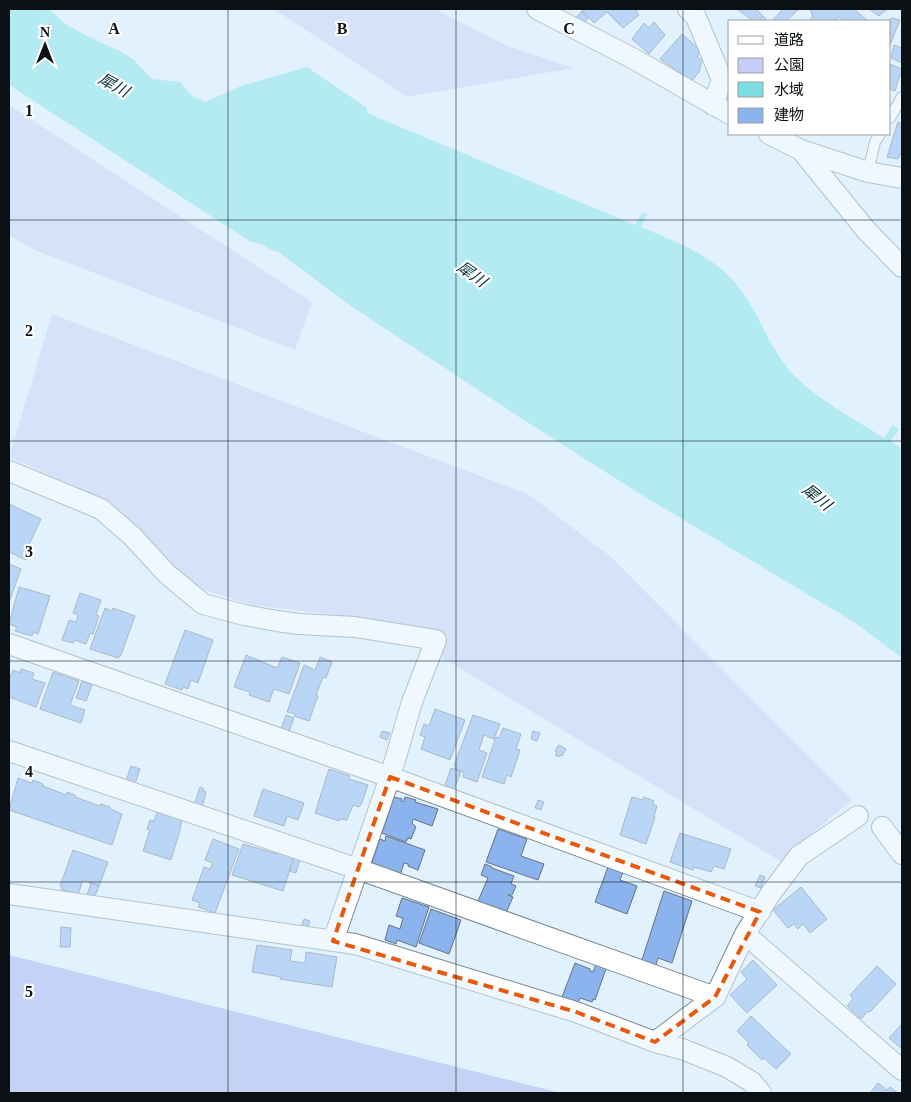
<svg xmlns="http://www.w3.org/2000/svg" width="911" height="1102" viewBox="0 0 911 1102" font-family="'Times New Roman','Noto Sans JP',serif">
  <rect width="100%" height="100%" fill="#e1f2fe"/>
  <path fill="#c8cff7" d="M274,9H435L507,46L574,68L407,97Z
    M9,105L312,302L295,350L32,249L9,235Z
    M52,314L528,494L610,556L852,800L780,861L441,657L448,636L375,620L252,605L195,587L117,511L67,483L9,457Z"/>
  <path fill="#a1abec" d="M9,955L561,1093H9Z"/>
  <path fill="#7ce0e3" d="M9,9H49L65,24L89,37L122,52L135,61L152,79L180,82L192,96L205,102L241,86L307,67L367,108V113L635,225L642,213L647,214L641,227C686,246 724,259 750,304C764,327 773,352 791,372C816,399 853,418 884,438L893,425L899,429L891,441L902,449V658L854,622L637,492L516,415L351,306L277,251C265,251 266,242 251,242L9,85Z"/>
  <path fill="#8bb3ed" stroke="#687280" d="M584,9H639L636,11L639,15L623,28L607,12L594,23L582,10Z
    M737,9H756L766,19L764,21H753Z
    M783,9H799L786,21H772Z
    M810,9H854L868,21H843L839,17L835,21H808L813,17Z
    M869,9H887L879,16Z
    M582,11L588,18L583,24L574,20Z
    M892,18L900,20L890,45V21H888Z
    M654,22L665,35L649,54L632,39L644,23L649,28Z
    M682,34L700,50L697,57L702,60L699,72L692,81L660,59Z
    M894,45L902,48V63L891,58Z
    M890,64L902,69V76L900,75L895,91L890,89Z
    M898,122L902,124V151L898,159L887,157Z
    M9,504L41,519L27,549L30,551L26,560L9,552Z
    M9,564L21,569L9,602Z
    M19,587L50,596L38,634L33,632L32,636L15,631L17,627L9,624Z
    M80,593L101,600L96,615L99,616L93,634L90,633L86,644L74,640L73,643L62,640L69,620L76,622L78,615L73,613Z
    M105,608L112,611L113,608L135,616L121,655L118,658L90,649Z
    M185,630L213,640L198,683L191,680L188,689L183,687L182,690L165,684Z
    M246,655L277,668L282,657L300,663L289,694L274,689L269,702L249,695L250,692L234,687Z
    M320,657L332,662L326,678L323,677L316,695L318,696L309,721L294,716L295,714L287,712L304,665L315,670Z
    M21,669L34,673L32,679L45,683L36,707L9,697V677L10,678L13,670L20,673Z
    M53,672L79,681L70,705L85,710L81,723L40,709Z
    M82,681L92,685L86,701L76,698Z
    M435,709L465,720L450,760L421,749L425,737L420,735L424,724L429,726Z
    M286,715L294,718L289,732L281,729Z
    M473,715L500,724L494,739L484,735L479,750L487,753L477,782L463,777L464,772L455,769L456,766H454Z
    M503,728L521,734L516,749L520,750L511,777L507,775L504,784L482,777L496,737L499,738Z
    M382,731L390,733L387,740L380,737Z
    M533,731L540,733L537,741L531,739Z
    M559,745L566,749L562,756L561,755L559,757L555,755L557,752L555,751Z
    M131,766L140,769L135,784L126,781Z
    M451,768L461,772L454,789L445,785Z
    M329,769L350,776L349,779L368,785L361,805L359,807L353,805L347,820L340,819L339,821L315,813Z
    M18,778L32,783L33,780L43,784V786L66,795L67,792L75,795V797L100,806L101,804L110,807V809L122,814L112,845L9,810Z
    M200,787L204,789L203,791L206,792L202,808L194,805Z
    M263,789L304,803L298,820L287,816L284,826L254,816Z
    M394,797L402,799L401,801L403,802L405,797L416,800L415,802L438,809L432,826L413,819L412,823L416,827L411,839L408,838L406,842L382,833Z
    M632,797L643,800L644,797L654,801L653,804L657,806L654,816L655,817L646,844L620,835Z
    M538,800L544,802L541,810L535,808Z
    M157,812L182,820L180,827H181L171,860L143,851L150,830L147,829L150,820L154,821Z
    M498,829L527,839L521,856L544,864L538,880L486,862Z
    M680,833L731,849L724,869L714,866L711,872L694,867L693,870L670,862Z
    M386,836L425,850L418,870L408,866V864L404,863L400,875L378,865L377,867L372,862L380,839L385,841Z
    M213,839L239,849L215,913L198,907L200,903L192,900L204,867L210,869L213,863L205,860Z
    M243,844L277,854L278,851L294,857L283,891L232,875Z
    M73,850L108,862L99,886L83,880L78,895L61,889L62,887L60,886Z
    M294,857L300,859L296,873L289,871Z
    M485,864L492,867V868L514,876L511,884L516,886L512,895H508L513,897L506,913L478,901L488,878L481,875Z
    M608,867L623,872L620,880L637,886L627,914L595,902Z
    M760,875L765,877L761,888L755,886Z
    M91,883L99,886L94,898L87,895Z
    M801,887L827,919L810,933L803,924L798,929L794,924L788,928L773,910Z
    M664,891L692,901L672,963L658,958L656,965L642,960Z
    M402,898L429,907L416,947L397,940L396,944L385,940L389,925L400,929L403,918L396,916Z
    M431,909L461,920L449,954L419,943Z
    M304,919L310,921L307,930L301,928Z
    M61,927L71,928L70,947H60Z
    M257,945L292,950L290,961L305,963L306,952L337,957L332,987L280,979L281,977L252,972Z
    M753,960L777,985L747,1013L730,995L747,979L741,972Z
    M597,962L607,966L595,1000L593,999L592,1002L580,998L578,1003L562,997L575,963L590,969V971L593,972Z
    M877,966L896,984L870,1012L868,1011L861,1019L847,1006L853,999L850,995Z
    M751,1016L791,1054L776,1069L764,1058L762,1060L747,1045L749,1043L737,1031Z
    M902,1024V1049L889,1038Z
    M878,1083L887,1090L890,1087L898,1093H870Z"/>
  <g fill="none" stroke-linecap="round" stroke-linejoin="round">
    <defs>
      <path id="service" d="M890,118L902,97
        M868,172L875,142L880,134"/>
      <path id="minor" d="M537,9L634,59L730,114
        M688,9L696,17L722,80L713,105
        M769,134L801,150L868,172L902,178
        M801,150L866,230L902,267
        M9,471L101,509L132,536L167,574L203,604L244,615L277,621L299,624L355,627L436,640L412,702L390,777L333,941
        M9,644L390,777L760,912
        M9,751L358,869L715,997
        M882,827L902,854
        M9,894L355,944L576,1012L655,1042L682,1049L727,1067L752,1082L761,1093
        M745,934L902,1070
        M655,1042L715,997L745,934L771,893L799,856L858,816"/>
    </defs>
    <use href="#service" stroke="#798994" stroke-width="12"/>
    <use href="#minor" stroke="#798994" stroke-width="22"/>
    <use href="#service" stroke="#fff" stroke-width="10"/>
    <use href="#minor" stroke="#fff" stroke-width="20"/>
  </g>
  <path d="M0 0H911V1102H0ZM390,777L760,912L715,997L655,1042L576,1012L333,941Z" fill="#e1f2fe" fill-opacity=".55" fill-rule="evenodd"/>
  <path fill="none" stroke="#e8590c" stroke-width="4" stroke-dasharray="10 6" stroke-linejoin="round" d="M390,777L760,912L715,997L655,1042L576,1012L333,941Z"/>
  <path fill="none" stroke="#0a1013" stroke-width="1" stroke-opacity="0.55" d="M228,9V1093M456,9V1093M683,9V1093M9,220H902M9,441H902M9,661H902M9,882H902"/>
  <g text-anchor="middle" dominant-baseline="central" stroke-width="4.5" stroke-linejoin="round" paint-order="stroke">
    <g font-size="16" font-style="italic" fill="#003133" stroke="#fff">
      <text transform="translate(114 85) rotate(29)">犀川</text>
      <text transform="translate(472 274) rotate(35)">犀川</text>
      <text transform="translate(817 497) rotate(39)">犀川</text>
    </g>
  </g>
  <g font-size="16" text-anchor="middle" font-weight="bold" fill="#0a1013" stroke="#fff" stroke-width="4.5" stroke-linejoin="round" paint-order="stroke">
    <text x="114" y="34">A</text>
    <text x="342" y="34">B</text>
    <text x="569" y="34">C</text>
    <text x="29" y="116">1</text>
    <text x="29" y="336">2</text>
    <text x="29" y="557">3</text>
    <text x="29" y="777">4</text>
    <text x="29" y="997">5</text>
  </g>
  <rect width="911" height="1102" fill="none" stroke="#0a1013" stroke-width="20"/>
  <rect x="728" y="20" width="162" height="115" fill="#ffffff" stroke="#9d9fa1"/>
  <rect x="738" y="36" width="25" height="8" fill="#ffffff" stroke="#9d9fa1"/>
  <text x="774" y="45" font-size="15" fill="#0a1013">道路</text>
  <rect x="738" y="58" width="25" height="15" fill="#c8cff7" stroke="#9d9fa1"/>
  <text x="774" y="70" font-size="15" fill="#0a1013">公園</text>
  <rect x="738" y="82" width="25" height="15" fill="#7ce0e3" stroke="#9d9fa1"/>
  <text x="774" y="95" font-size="15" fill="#0a1013">水域</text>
  <rect x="738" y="108" width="25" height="15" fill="#8bb3ed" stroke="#9d9fa1"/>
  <text x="774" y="120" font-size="15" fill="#0a1013">建物</text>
  <g transform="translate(45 45)" stroke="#ffffff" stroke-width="4" paint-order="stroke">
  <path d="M0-4L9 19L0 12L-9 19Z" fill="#0a1013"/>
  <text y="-8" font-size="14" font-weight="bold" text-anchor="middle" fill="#0a1013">N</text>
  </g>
</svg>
